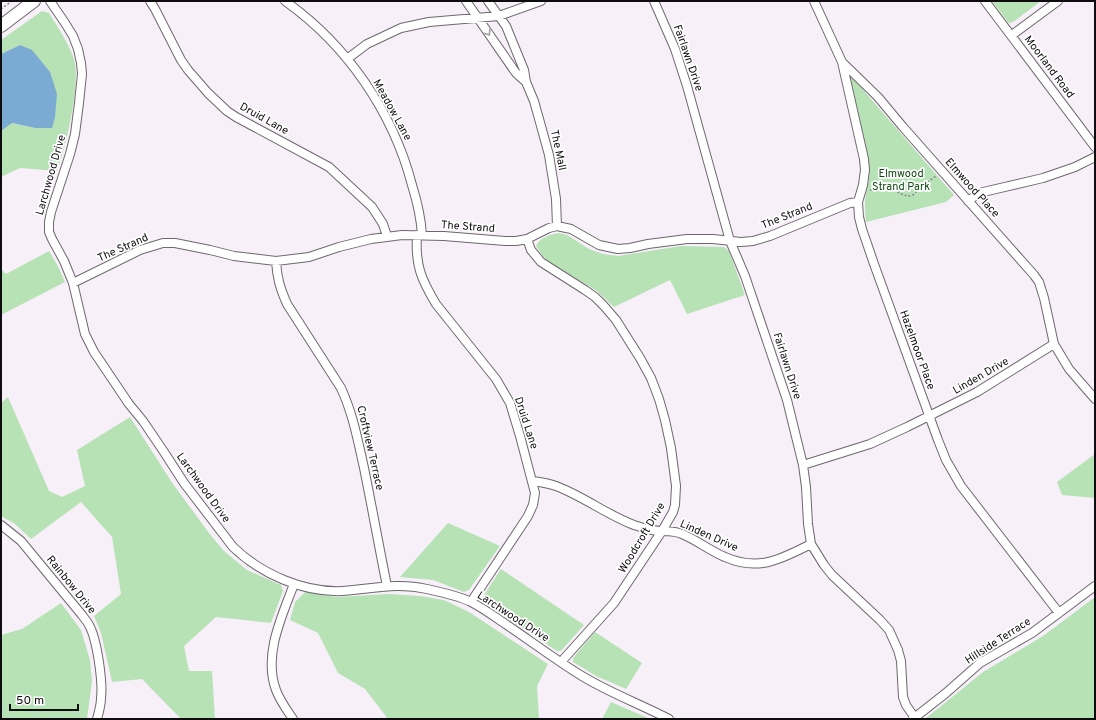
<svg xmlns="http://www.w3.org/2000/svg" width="1096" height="720" viewBox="0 0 1096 720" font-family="Overpass,sans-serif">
  <rect width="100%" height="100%" fill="#f8f0f9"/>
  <path fill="#b7e2b5" d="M992,1H1041L1013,22L1010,23L1008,22Z
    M42,11L49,13C58,27 67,41 73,56C77,67 76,79 75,90C72,118 66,144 57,171L20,168L1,177V131L11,123L35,128L20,45L1,54V40Z
    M850,77H852L954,195L946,202L866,222C865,214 865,207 865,199C867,189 869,180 870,169L849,78Z
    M559,233L567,235L589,249L603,254L618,256L681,246L724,247L729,251L745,295L687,314L670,280L614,307L597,291L549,262L542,255L536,246C540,237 550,235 559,233Z
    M49,251L59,268L65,282L1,315V269L6,274Z
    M8,397L49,491L62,497L85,486L77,450L130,417L173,484L209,533L224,551L247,570L281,585L283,591L271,623L216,617L184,646L189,671H212L215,719H181L142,679L112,682L101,633L94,616L121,594L112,537L81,502L31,539L15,524L1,516V403Z
    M1095,454V498L1062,495L1057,482Z
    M448,523L500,546L469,590L464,592L433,580L400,577Z
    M501,569L584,625L561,651H557L483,602L482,598Z
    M305,592L336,597L389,594L420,596L444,600L469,612L548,664L537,686L539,719H388L365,689L338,673L318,633L290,620L295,602Z
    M1095,597V719H925L983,672L1043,636Z
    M61,603L81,630L90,660L92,681L87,719H1V636L4,634L22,629Z
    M595,632L642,663L626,689L596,676L573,662V658Z
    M611,702L648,718L650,719H602Z"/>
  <path fill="#7babd2" d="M20,45L32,50L50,72L57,94L55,117L52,128H35L12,123L1,131V54Z"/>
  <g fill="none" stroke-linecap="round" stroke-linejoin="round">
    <defs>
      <path id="street" d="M50,1L65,23L73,36L78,49L81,63L82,74L79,103L75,134L70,154L51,212L49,222V232L52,239L64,261L73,283L85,334L94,352L129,404L143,421L164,452L184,483L233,547C261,574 304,593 343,591C373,589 397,582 427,589C441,592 459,596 471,602C483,608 495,617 507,625C532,642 556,660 582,676C610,693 640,704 669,719
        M150,1L155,9L181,60L188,70L208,93L227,111L236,117L329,167L372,207L383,224L387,236
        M285,1C347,45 393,112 412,185C417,201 421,218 422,235
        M466,1L516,73L526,82
        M488,1L506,26L524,70L526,82L534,101L541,126L549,155L556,199L557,226
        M654,1L675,49L687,86L730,241L745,276L787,400L803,465L806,487L808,524L811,544L824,565L832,575L880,620L889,630L898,650L901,661L903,697L906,705L915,718
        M814,1L842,62L878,97L903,127L1034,275L1039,282L1044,298L1054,344L1069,369L1095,399
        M985,1L1095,147
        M1012,35L1058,1
        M347,59L367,44L401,28L429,22L499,16L541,1
        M842,62L864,159L865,170L863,185L858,202L859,217L862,229L874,264L938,440L946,460L961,486L1059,613
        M968,201L979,193L1043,178L1075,167L1095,157
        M417,235C415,265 421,279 436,304L496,379L510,403L520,436L535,493L533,505L528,516L471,602
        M527,239L531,250L541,262L585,290L595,297L604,306L616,320L640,358L651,378L659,399L665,420L671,448L676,486L675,505L673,512L662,531L614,603L561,662
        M276,261C277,278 280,288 287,304L341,388C353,414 358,441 364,468C372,507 379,547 387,586
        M73,283L140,250L163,243H175L210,250L234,256L276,261L309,257L339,247L371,239L402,235L444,236L505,241H516L527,239L549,228L557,226L571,229L599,245L618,249L630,248L648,244L687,239H713L741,242L753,241L770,236L850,203L858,202
        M803,465L870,444L907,427L977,392L1054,344
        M532,481C540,482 548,483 556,486C583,496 607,515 634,525C640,527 646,529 652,530C662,532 672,530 682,534C697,540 710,551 725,557C759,572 781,559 811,544
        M1,525L21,541L82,615C84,618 87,621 89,625C97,639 103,682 101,698C101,705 99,712 97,719
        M293,719C287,710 280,701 276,690C263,655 282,616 294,584
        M913,719L946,693L980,663L1032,633L1095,586"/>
      <path id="secondary" d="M1,26L34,1"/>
    </defs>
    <use href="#street" stroke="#6e676e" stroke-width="10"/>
    <use href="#secondary" stroke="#6e676e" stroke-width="14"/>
    <path stroke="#8a858b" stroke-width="1.5" stroke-dasharray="2 2" stroke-linecap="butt" d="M1,9L12,1
      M870,190C877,189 887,188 893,190C901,193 902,196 912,196L922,186L936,176"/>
    <use href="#street" stroke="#fff" stroke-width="8"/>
    <use href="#secondary" stroke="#fff" stroke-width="12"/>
  </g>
  <defs><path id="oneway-chevron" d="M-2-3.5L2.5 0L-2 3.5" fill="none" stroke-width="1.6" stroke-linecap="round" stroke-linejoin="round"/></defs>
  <use stroke="#9f9e9f" href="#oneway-chevron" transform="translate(488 33) rotate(56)"/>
  <g text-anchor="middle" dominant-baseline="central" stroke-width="3.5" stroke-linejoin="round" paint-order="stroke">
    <g font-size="11" fill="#0f0c0f" stroke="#fff">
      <text transform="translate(688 58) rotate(71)">Fairlawn Drive</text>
      <text transform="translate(1049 67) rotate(53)">Moorland Road</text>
      <text transform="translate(392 110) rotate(61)">Meadow Lane</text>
      <text transform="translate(264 119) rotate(29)">Druid Lane</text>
      <text transform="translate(558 150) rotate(78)">The Mall</text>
      <text transform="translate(51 175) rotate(-74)">Larchwood Drive</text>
      <text transform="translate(972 188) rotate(48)">Elmwood Place</text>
      <text transform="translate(787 216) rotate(-22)">The Strand</text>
      <text transform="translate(468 227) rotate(4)">The Strand</text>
      <text transform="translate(123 248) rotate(-24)">The Strand</text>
      <text transform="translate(917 350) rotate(70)">Hazelmoor Place</text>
      <text transform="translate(787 366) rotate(72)">Fairlawn Drive</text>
      <text transform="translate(981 376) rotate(-30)">Linden Drive</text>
      <text transform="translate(526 423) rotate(72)">Druid Lane</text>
      <text transform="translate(370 448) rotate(77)">Croftview Terrace</text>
      <text transform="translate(203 488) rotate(54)">Larchwood Drive</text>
      <text transform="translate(709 536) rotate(24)">Linden Drive</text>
      <text transform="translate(642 538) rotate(-59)">Woodcroft Drive</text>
      <text transform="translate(71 585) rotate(51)">Rainbow Drive</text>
      <text transform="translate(513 617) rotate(33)">Larchwood Drive</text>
      <text transform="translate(998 641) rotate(-33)">Hillside Terrace</text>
    </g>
    <g font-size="11" fill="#0c4910" stroke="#fff">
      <text x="901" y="174">Elmwood<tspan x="901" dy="13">Strand Park</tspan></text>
    </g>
  </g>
  <rect width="1096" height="720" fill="none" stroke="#0f0c0f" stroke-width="4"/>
  <path d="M10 704v6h68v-6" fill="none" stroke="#0f0c0f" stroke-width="2"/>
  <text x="16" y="704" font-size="12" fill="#0f0c0f" stroke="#ffffff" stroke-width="3" paint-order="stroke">50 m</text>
</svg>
